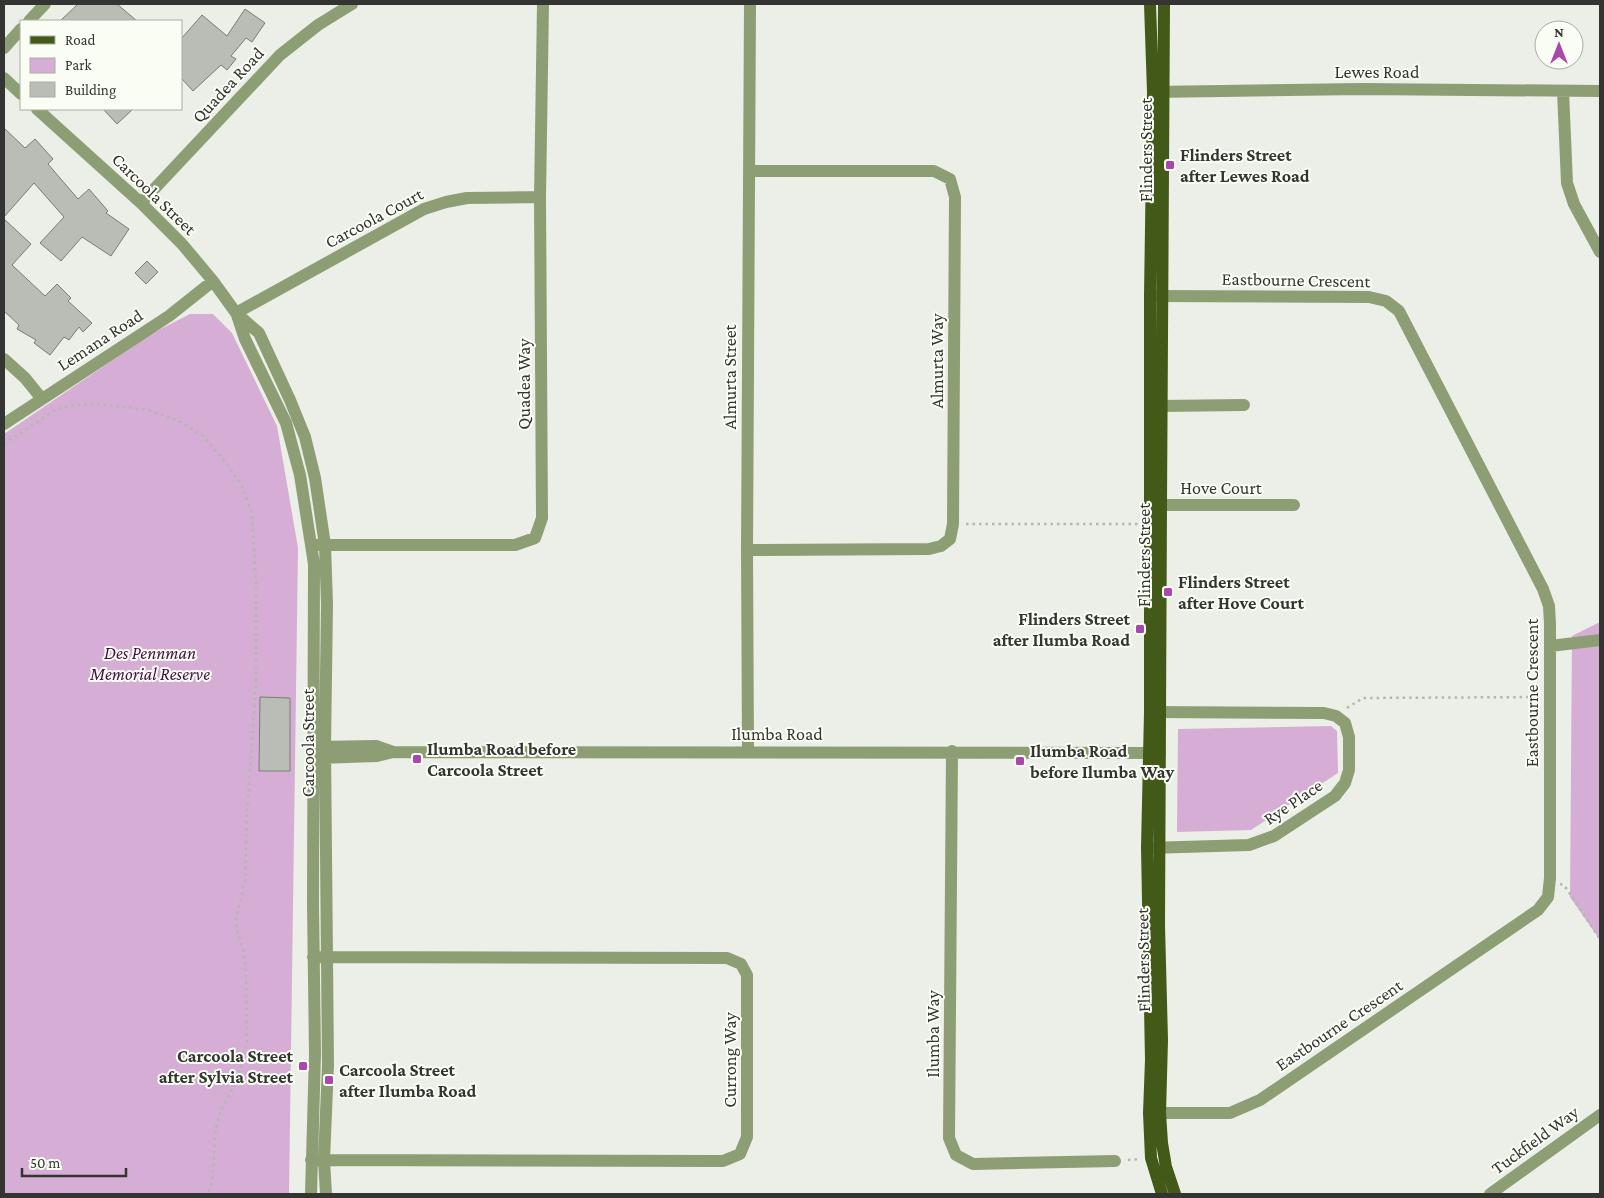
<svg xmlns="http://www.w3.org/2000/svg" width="1604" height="1198" viewBox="0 0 1604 1198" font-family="'Crimson Pro',serif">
  <rect width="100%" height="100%" fill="#ecefe7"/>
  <path fill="#d6add5" d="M190,314H213L232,333L277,426L298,548L289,1194H4V434L151,334Z
    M1600,622V940L1570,897L1572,636Z
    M1331,726L1337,731L1338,773L1251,830L1177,832L1178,729Z"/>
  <path fill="#b9bdb5" stroke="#787c74" d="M78,4H117L137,21H60Z
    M245,9L265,23L252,42L246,38L231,56L236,59L227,70L221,65L193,91L181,78V39L202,15L227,36Z
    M103,109H133L117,124Z
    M4,128L25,148L35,139L53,159L48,164L78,199L89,189L108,211L106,213L129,229L111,256L82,237L61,261L40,243L64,217L34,183L4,217Z
    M4,219L31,244L12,265L45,296L57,284L71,298L68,301L92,323L83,332L79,327L69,340L64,337L50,355L34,343L36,340L17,329L19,325L4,311Z
    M147,261L158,272L146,284L135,273Z
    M260,697L290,698V771H259Z"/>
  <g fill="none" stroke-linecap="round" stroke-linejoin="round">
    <path stroke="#b4b7b0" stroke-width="2.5" stroke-dasharray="2.5 4" stroke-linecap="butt" d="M4,444L57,409L77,405L97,404L148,410L179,421L203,436L228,465L243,488L252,514L256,583V684L247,813L245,882L236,918L237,930L244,952L246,974L247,1041L238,1079L220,1112L216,1128L212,1182L208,1194
      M966,524H1138
      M1347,708L1363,698L1539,697
      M1560,884L1564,885L1600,939
      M1128,1160L1140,1159"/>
    <path stroke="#8d9e74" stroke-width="12" d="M29,21L45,4
      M4,48L21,29
      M4,78L21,94
      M1563,91L1567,183L1574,204L1600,252
      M1153,92L1362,89L1600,91
      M37,109L141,203L182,244L213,281L236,313L259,333L290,400L305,437L315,478L325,545L327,604L325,747L328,1065L324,1160L326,1194
      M141,203L280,55L318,25L352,4
      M236,313L424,209L446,202L467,198L540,197
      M237,315L245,339L286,423L300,475L314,564L313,905L315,1054L311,1194
      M4,359L25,378L42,399
      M1161,406L1244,405
      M4,424L169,316L213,281
      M1151,505H1294
      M316,545H515L535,538L542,518L540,197L543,4
      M747,550L929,549L941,546L950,539L953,524L955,197L950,179L934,171H749
      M1550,646L1600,640
      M317,747L376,746L393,752
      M748,751L747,550L750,4
      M952,751L949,1138L956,1155L973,1164L1115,1161
      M318,758L377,756L393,752L1160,753
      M1148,848L1249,845L1274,836L1335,796L1345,783L1349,770V737L1345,723L1336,716L1324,713L1150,712
      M1151,1113H1230L1260,1100L1538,910L1548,897L1550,878V624L1549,606L1543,589L1399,311L1386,301L1369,297L1152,296
      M311,1160L723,1161L740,1154L747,1137V975L741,964L727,958L313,957
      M1490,1194L1600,1115"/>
    <path stroke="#435918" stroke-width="12" d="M1150,4L1153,92L1150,296V712L1147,848L1151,1060L1149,1113L1151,1158L1162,1194
      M1164,4L1161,505L1159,925L1162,1040L1160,1113L1162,1143L1166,1167L1175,1194"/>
  </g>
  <g fill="#ab47ac" stroke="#f9fdf4" stroke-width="2">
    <rect x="1165" y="160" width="10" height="10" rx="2.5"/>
    <rect x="1163" y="587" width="10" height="10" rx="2.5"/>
    <rect x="1135" y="624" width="10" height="10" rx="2.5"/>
    <rect x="412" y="754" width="10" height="10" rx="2.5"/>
    <rect x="1015" y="756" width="10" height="10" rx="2.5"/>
    <rect x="298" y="1061" width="10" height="10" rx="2.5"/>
    <rect x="324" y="1075" width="10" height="10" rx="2.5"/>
  </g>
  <g text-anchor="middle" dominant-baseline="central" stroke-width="4" stroke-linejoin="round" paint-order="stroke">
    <g font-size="18" fill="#343532" stroke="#f9fdf4">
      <text x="1377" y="72">Lewes Road</text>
      <text transform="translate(228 85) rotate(-47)">Quadea Road</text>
      <text transform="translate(1146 150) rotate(-90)">Flinders Street</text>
      <text transform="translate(154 194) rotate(44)">Carcoola Street</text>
      <text transform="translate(374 218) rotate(-28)">Carcoola Court</text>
      <text transform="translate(1296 280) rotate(1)">Eastbourne Crescent</text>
      <text transform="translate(100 340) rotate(-33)">Lemana Road</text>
      <text transform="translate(937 361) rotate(-90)">Almurta Way</text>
      <text transform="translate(730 377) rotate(-90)">Almurta Street</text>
      <text transform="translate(524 384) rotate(-90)">Quadea Way</text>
      <text x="1221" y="488">Hove Court</text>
      <text transform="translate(1144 555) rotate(-90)">Flinders Street</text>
      <text transform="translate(1532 693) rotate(-90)">Eastbourne Crescent</text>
      <text x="777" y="734">Ilumba Road</text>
      <text transform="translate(308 743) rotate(-90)">Carcoola Street</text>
      <text transform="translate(1293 802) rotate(-34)">Rye Place</text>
      <text transform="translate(1143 960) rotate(-91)">Flinders Street</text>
      <text transform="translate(1339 1025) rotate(-34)">Eastbourne Crescent</text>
      <text transform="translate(933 1034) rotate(-90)">Ilumba Way</text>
      <text transform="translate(730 1060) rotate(-90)">Currong Way</text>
      <text transform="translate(1535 1140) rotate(-36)">Tuckfield Way</text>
    </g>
    <g font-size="18" font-weight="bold" fill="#343532" stroke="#f9fdf4" text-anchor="start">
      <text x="1180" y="155">Flinders Street<tspan x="1180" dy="21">after Lewes Road</tspan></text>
      <text x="1178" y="582">Flinders Street<tspan x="1178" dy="21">after Hove Court</tspan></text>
      <text x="1130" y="619" text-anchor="end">Flinders Street<tspan x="1130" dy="21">after Ilumba Road</tspan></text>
      <text x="427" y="749">Ilumba Road before<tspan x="427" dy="21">Carcoola Street</tspan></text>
      <text x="1030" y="751">Ilumba Road<tspan x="1030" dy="21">before Ilumba Way</tspan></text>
      <text x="293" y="1056" text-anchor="end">Carcoola Street<tspan x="293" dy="21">after Sylvia Street</tspan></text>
      <text x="339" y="1070">Carcoola Street<tspan x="339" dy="21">after Ilumba Road</tspan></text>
    </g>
    <g font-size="18" font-style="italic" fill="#440f45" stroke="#f9fdf4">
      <text x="150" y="653">Des Pennman<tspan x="150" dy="21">Memorial Reserve</tspan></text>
    </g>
  </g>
  <rect width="1604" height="1198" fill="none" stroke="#343532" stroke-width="10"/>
  <rect x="20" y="20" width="162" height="90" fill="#f9fdf4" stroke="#aaada6"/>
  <rect x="30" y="36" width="25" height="8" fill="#435918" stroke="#aaada6"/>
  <text x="65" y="45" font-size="15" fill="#343532">Road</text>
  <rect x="30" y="58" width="25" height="15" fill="#d6add5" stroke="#aaada6"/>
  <text x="65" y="70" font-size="15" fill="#343532">Park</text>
  <rect x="30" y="82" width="25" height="15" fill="#b9bdb5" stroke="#aaada6"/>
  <text x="65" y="95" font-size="15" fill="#343532">Building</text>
  <g transform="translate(1559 45)"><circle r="24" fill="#f9fdf4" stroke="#aaada6"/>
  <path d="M0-4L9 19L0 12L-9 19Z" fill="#ab47ac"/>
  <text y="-8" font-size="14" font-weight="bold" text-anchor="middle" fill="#343532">N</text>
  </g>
  <path d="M22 1168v8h104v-8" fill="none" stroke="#343532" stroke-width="2.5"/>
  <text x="30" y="1168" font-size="15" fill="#343532" stroke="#f9fdf4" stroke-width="4" paint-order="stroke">50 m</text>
</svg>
